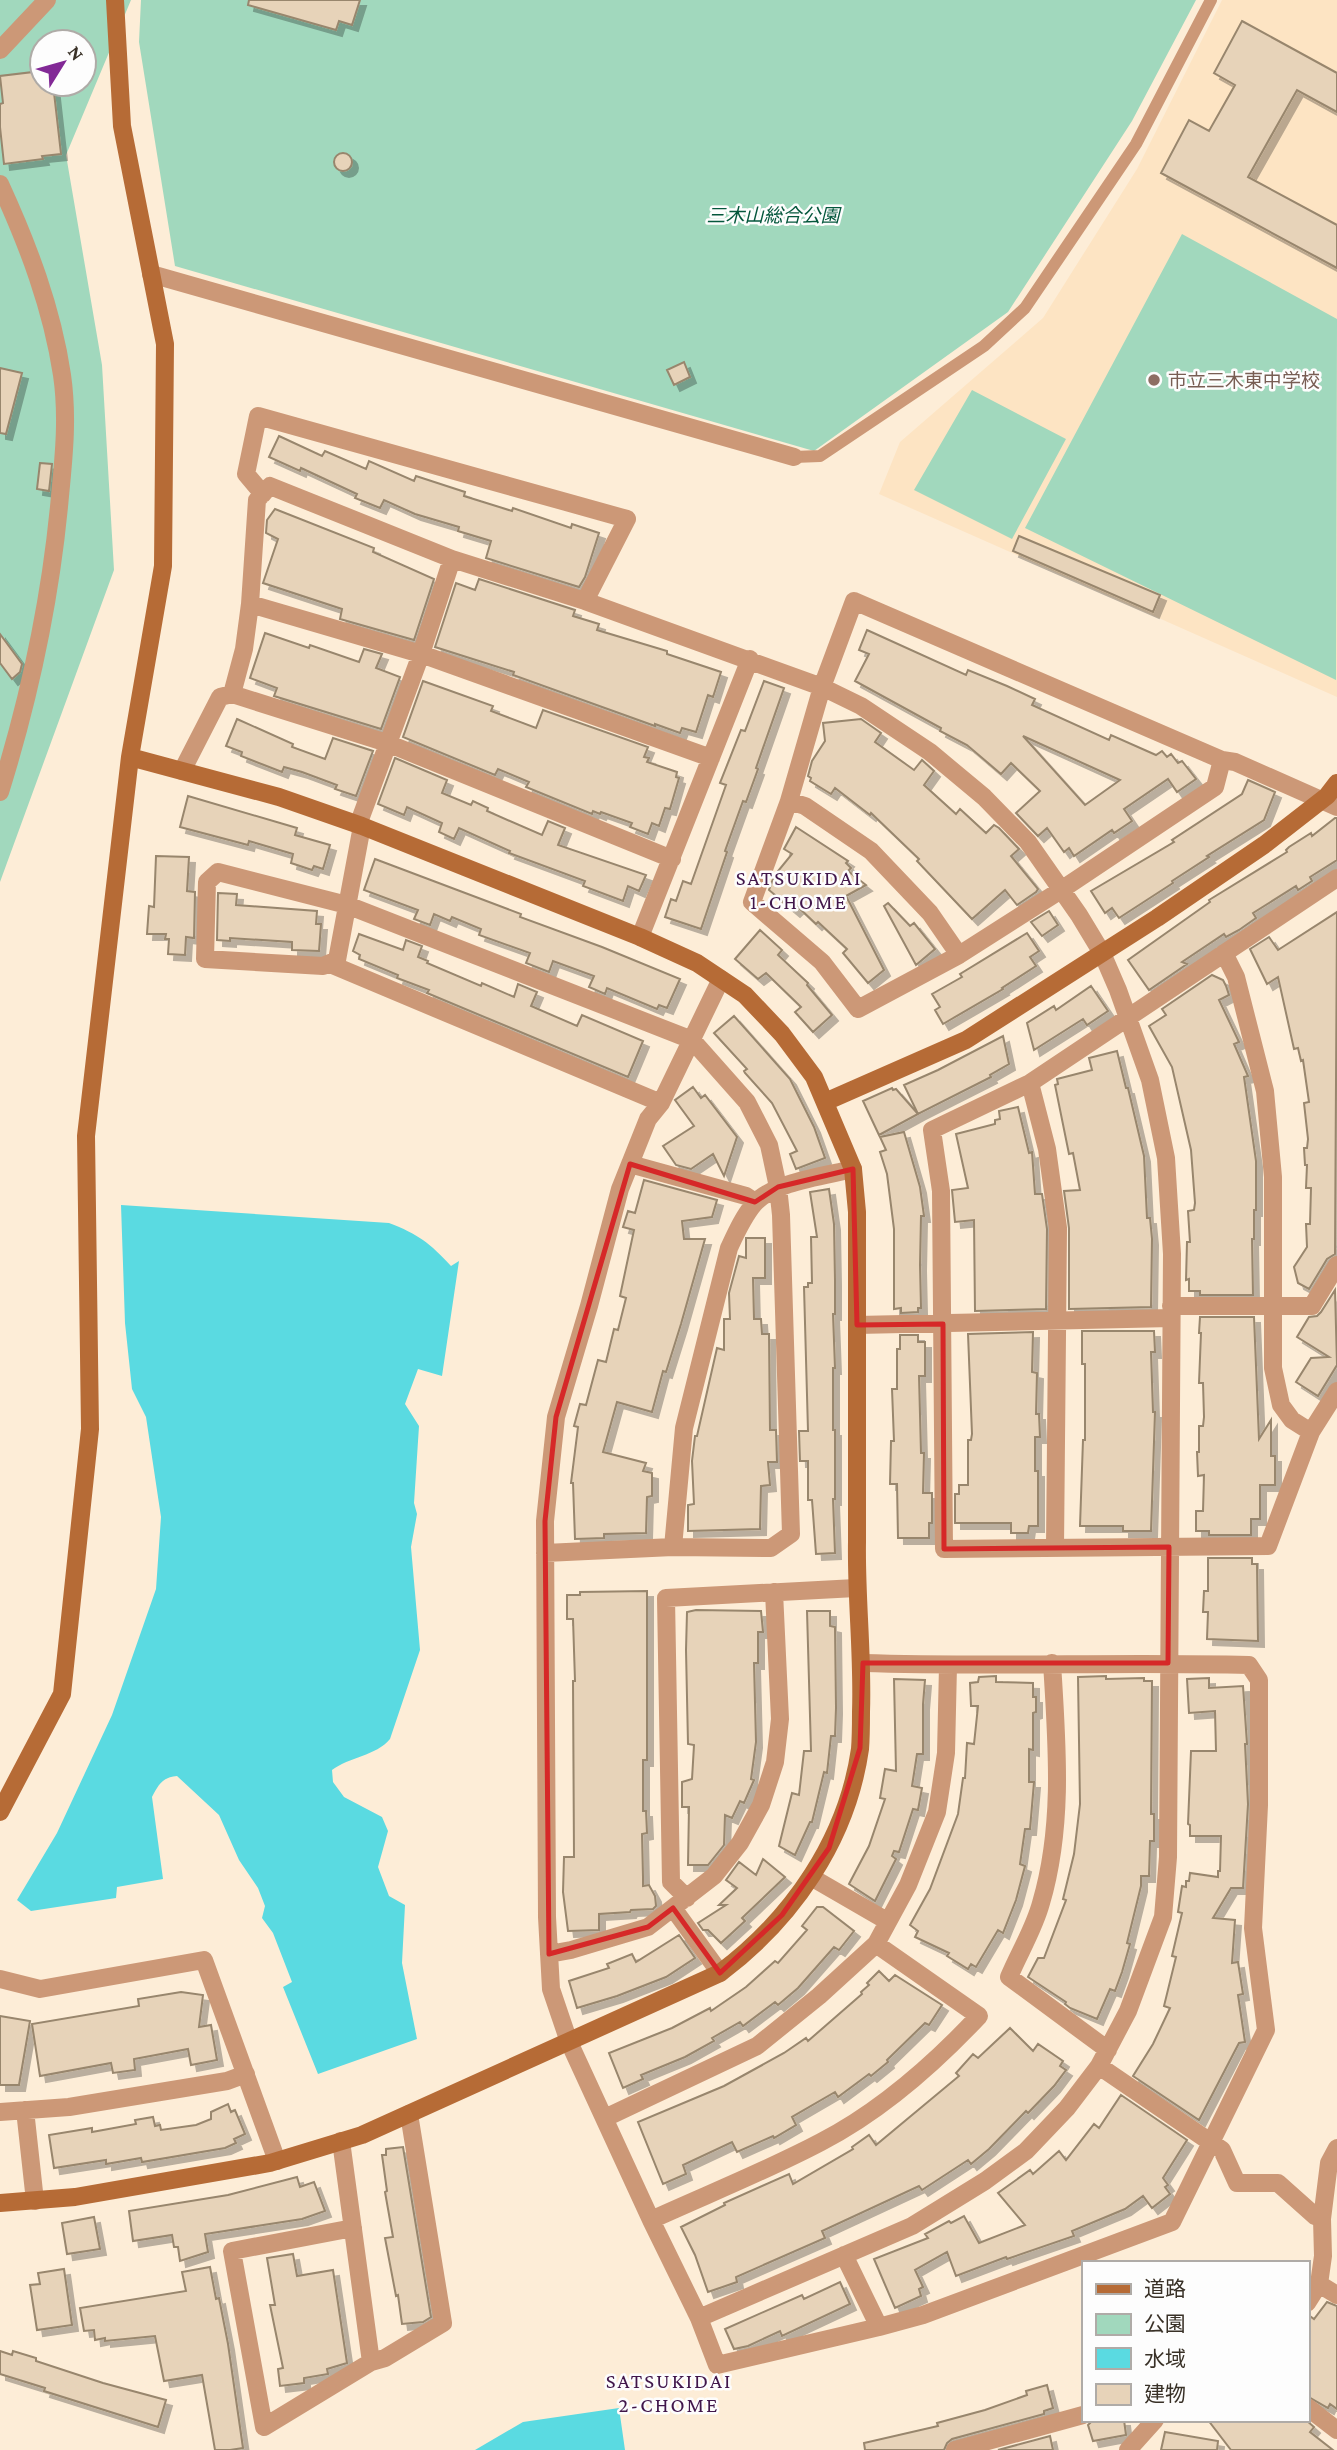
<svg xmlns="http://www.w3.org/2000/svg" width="1337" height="2450" viewBox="0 0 1337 2450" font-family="'Crimson Pro','Noto Sans JP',serif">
  <defs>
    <filter id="shadow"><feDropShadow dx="6" dy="6" stdDeviation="0" flood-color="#0004"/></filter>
  </defs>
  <rect width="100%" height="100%" fill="#fdedd7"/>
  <path fill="#fde4c3" d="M1222,0H1337V697L879,494L900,442L1043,318L1137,169Z"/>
  <path fill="#a1d8bd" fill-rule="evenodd" d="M0,0H131L66,155L102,365L114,570L0,882ZM42,42H84V84H42Z
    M141,0H1196L1132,121L1008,312L814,451L175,266L139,42Z
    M1182,234L1337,319L1336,680L1025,528Z
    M972,390L1066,439L1012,539L914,490Z"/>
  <path fill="#5adae1" d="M121,1205L389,1223C418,1234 430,1243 451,1266L459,1261L442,1376L418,1369L405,1404L419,1426L414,1503L417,1514L411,1547L420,1650L390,1739C376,1756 349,1757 332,1770L333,1782L344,1797L382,1817L388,1831L378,1867L389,1896L405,1905L402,1963L417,2039L318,2074L283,1987L292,1982L273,1933L262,1918L265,1906L258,1888L239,1860L219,1815L177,1776C163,1777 158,1785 152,1797L163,1879L117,1887L116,1898L31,1911L17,1900L57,1833L112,1715L156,1589L161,1517L146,1417L132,1389L125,1323Z
    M619,2408L625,2450H475L523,2422Z"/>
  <path fill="#e7d3b9" stroke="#98866d" stroke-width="2" fill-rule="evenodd" filter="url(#shadow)" d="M249,0H360L352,25L339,21L336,30L248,5Z
    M1242,21L1337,73V112L1297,90L1248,177L1337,225V268L1161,173L1189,120L1209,131L1235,85L1214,73Z
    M42,71V84H53L61,154L42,156L43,159L4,164L0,127V104L3,103L0,76Z
    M334 162a9 9 0 1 1 18 0a9 9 0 1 1-18 0Z
    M684,362L690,377L674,385L667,370Z
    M0,368L22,373L6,434L0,433Z
    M279,436L322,456L325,451L366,469L369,461L414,481L416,476L465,492L464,496L512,511L513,508L571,528L572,524L599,533L585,577L579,587L486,558L491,541L458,531L459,527L415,514L384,500L380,508L355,498L357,494L301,468L300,471L269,457Z
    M40,463L52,464L49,491L37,489Z
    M275,509L374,548L373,552L434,579L414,640L340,619L342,609L263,583L278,539L266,533L267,520Z
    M1019,536L1160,595L1153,612L1013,551Z
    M479,579L575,610L573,616L599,624L597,630L667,651V654L721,672L713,697L708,695L696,732L682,728L680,733L655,724V726L513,675L514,672L435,647L456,583L475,590Z
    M867,630L966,675L968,670L1007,686L1035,699L1032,705L1109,740L1111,735L1156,755L1162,751L1167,757L1171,754L1178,763L1182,761L1196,779L1177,792L1168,779L1124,809L1132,821L1114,833L1112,830L1074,856L1069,848L1064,852L1047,828L1038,836L1016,813L1040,791L1011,763L1001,774L967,745L940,731L941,728L855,681L869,654L859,650ZM1023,736L1120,780L1085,805Z
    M265,633L309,648L310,645L359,662L364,649L382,654L376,668L400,677L381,729L274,696L277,688L250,678Z
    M0,634L22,664L20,672L12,679L0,663Z
    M423,681L493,706L491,711L536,728L543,710L648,747L644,757L649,758L647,762L677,772L676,777L679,778L670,809L665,808L659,826L652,823L648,834L630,827L632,823L601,812L600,814L593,811L592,814L526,787L529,782L498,769L495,775L403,737Z
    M764,681L784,688L756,768L758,769L746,802L743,801L725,851L727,852L701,929L665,917L671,899L676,901L683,881L691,884L726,785L720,783L741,730L745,731Z
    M237,719L293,744L292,747L325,759L333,738L373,751L356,796L335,789L337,785L302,772L284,767L282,772L241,756L242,752L226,746Z
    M861,719L881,733L875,742L914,770L922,760L934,771L924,785L956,814L960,809L986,833L994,825L999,828L1019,849L1011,856L1038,889L1036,892L1017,905L1005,890L972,919L917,861L919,859L871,813L870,815L835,788L831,794L810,781L811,778L808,776L812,761L825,741L823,723Z
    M395,758L447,780L442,793L471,805L473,801L488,808L487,811L542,835L548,821L565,828L558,845L646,875L639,891L628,886L623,901L583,886L585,881L509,853L510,851L459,828L454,839L439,832L442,823L407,807L404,815L378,804Z
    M1248,780L1275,792L1264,820L1207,856L1209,857L1172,881L1173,883L1119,918L1112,908L1105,913L1091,891L1174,842L1172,840L1242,794Z
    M188,796L297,828L295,835L330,845L323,869L314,866L312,870L291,863L293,854L249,841L248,845L180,827Z
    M1335,818H1337V860L1310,877L1312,881L1298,890L1296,886L1253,913L1256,918L1239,930L1226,937L1224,934L1182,962L1187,964L1149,990L1128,960L1210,902L1209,900L1287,852L1286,850L1289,847L1311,833L1312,836Z
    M796,827L848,861L846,863L851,868L848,871L866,885L846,896L884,970L868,983L843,953L847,949L818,922L816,924L798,907L794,911L769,890L774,876L792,854L784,849Z
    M156,856L189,857L187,891L195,892L194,938L186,937L185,955L168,954L169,939H165L166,934H147L149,906L154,907Z
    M375,859L521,914L520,917L602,947L680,979L667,1008L659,1005L657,1009L607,988L605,994L589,987L594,976L553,961L549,972L526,963L530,953L479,935L481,929L452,917L450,921L434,914L430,925L414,919L418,910L364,890Z
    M218,893L237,894L236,905L317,911L316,924H321L319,951L292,950V942L230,938V941L217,940Z
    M888,903L910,926L914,923L935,949L916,965L884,906Z
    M1049,911L1058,925L1042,936L1031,922Z
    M1337,912L1335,1254L1327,1259L1309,1289L1298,1283L1294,1267L1307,1247L1306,1224H1310L1311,1188H1306L1307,1165H1305L1304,1148H1307L1308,1139L1304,1103L1309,1102L1303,1060L1301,1061L1298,1048L1294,1049L1278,977L1267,984L1250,949L1269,937L1278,950Z
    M760,930L782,950L778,955L808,983L807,985L832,1015L813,1032L795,1012L801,1007L766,973L758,979L735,959Z
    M1027,933L1039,951L1030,957L1036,966L1002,988L1003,989L943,1024L935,1010L940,1007L932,994L962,977L960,974Z
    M359,934L403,950L406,940L422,946L418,957L428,961L427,963L481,986L482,983L514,997L518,984L537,992L531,1006L577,1026L582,1015L643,1041L628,1077L427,993L429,990L397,978L398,975L359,959L360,955L353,951Z
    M1212,975L1223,980L1226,986L1229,995L1219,1000L1239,1042L1234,1044L1248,1076L1244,1077L1256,1161V1210H1254V1239H1252L1253,1295H1200V1291H1189V1279L1186,1280L1187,1242H1190L1188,1211L1194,1210L1195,1203L1191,1150L1172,1067L1149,1026L1166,1015L1162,1009Z
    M1091,986L1108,1011L1087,1025L1083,1019L1034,1050L1027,1023L1054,1006L1056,1010Z
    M734,1016L790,1079L814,1127L825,1158L796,1169L790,1154L797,1151L772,1103L745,1073L744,1071L747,1069L714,1033Z
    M1003,1036L1009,1064L990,1075L991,1077L918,1114L904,1085L938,1070Z
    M1117,1051L1126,1088H1128L1144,1156L1147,1218H1150L1152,1239L1151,1307L1069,1309V1228L1064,1191L1080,1190L1073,1153L1069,1154L1055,1085L1058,1084L1057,1079L1092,1070L1089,1058Z
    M693,1087L701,1098L705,1095L737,1137L724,1176L713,1154L691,1169L676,1165L663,1146L694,1126L675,1100Z
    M892,1088L893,1090L896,1089L918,1114L879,1135L863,1101Z
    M1018,1107L1029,1153L1032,1152L1035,1194H1042L1047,1229L1046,1309L975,1311L974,1220L955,1222L952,1190L968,1188L956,1134L995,1124V1120L1000,1119L999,1111Z
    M904,1132L920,1187L924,1216H921L920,1265L921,1308H918V1312L901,1313V1308L894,1309V1229L887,1174L880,1152L886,1150L880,1137Z
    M644,1180L717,1200L712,1217L682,1221L684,1239H705L681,1324L666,1372L663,1371L652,1412L617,1402L603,1452L646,1463L643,1471L652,1473V1496L647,1497L646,1533L604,1534V1538L575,1539L573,1483H571L578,1427L574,1426L580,1404L586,1405L598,1360L606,1362L614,1329L618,1330L626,1298L620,1296L634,1230L623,1227L628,1211L635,1213Z
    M829,1189L834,1224L835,1280V1314H833L835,1368H833V1430H835V1499H833L835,1553L816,1554L812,1500H808V1461H800L799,1431H808L804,1287H808V1283H812L811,1237H817L810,1192Z
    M746,1238H765V1278H753L754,1319H761L762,1334H769L770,1430H776L777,1462H768L770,1485L761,1486L760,1529L688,1531V1505L694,1504L692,1461L695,1436H697L717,1348L724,1350V1319H730L729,1293L739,1256L746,1258Z
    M1335,1290L1337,1365L1318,1396L1296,1382L1311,1358L1329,1357L1297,1337L1309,1317L1317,1316L1321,1312Z
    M1200,1317H1254L1259,1439L1271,1420V1456H1275V1485H1260V1519H1251V1535H1209V1531H1196V1511H1203L1204,1475L1198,1476L1197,1452H1199V1426H1203L1204,1417L1203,1383H1199L1201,1333H1199Z
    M1082,1331H1154L1155,1352H1151L1153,1412H1155L1151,1531H1123V1526H1080L1083,1440H1085V1364H1082Z
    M1033,1332L1032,1372L1037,1373L1036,1414H1039L1040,1437H1035V1471H1038V1526H1029L1028,1533H1011V1523H955V1494H959V1485H968V1440H971L972,1434L968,1334Z
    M900,1335H918V1342H925V1376H919L921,1453H924L923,1493H932V1523H929V1538H898L897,1484H890L891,1441H894L892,1389H897V1349H900Z
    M1208,1558H1252V1564H1257L1258,1641L1207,1639L1208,1612H1203L1204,1591H1208Z
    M647,1591V1760H643V1811H646L647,1833L642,1834L643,1877V1886L649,1885L655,1896L656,1906L653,1909L631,1910L630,1912L599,1914V1930L568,1931L563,1892L564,1857H574L573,1681H575L573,1619H567V1595H580V1592Z
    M696,1610L761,1611L763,1632H758V1663H754L756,1742L751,1779L754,1780L744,1803L740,1801L732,1818L725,1815L724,1845L708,1865H688L689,1807H682V1782L692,1779L694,1745L688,1744L686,1650L687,1612Z
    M807,1611H830V1626L835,1627L836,1708L835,1736H831L827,1773L824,1772L812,1822H810L795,1855L779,1846L792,1793L799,1795L804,1751H811Z
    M996,1676V1682L1033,1683V1697H1036V1712L1033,1713V1750L1029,1749V1782H1034L1030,1829H1025L1020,1864L1025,1866L1016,1900L1003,1933L998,1930L976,1967L971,1964L968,1969L947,1956L949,1953L915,1937L918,1931L910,1925L930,1889L958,1814L963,1778H965L967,1743L974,1744L978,1706H971L970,1683L978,1682L979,1677Z
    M1106,1676V1679L1144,1678V1681H1152L1151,1814H1154V1841H1150L1149,1876H1141V1886L1127,1943L1130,1944L1122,1972L1115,1991L1110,1989L1097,2019L1070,2008L1065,2004L1066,2002L1028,1977L1038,1958H1044L1066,1900L1063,1899L1074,1854L1080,1804L1078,1677Z
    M1209,1678V1688L1243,1686L1247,1744H1245L1248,1804L1243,1888H1231L1213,1918L1235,1920L1232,1963L1238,1962L1243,1994L1238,1995L1245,2042L1239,2043L1199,2120L1133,2076L1153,2044L1170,2008L1164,2006L1176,1957L1172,1956L1182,1913L1178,1912L1182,1886L1186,1887V1881H1189L1190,1873L1218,1877V1871H1220L1221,1836H1190V1825L1188,1824L1191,1751H1216L1215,1711L1189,1713L1187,1679Z
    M894,1679L925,1680L923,1704V1754H917L912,1786L922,1788L918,1810L913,1809L899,1852L894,1851L892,1856L896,1859L875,1901L849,1884L869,1846L885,1799L880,1798L885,1769L896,1771Z
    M763,1859L785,1877L742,1918L745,1921L721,1943L708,1930H703L698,1923L726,1905H719L737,1888L726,1880L739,1862L756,1875Z
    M817,1907H823L854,1931L839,1950L834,1947L798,1988L778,2005L775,2002L743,2026L740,2022L712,2038L714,2041L685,2057L641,2075L643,2079L623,2088L609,2053L672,2028L710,2008L711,2011L746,1987L775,1961L778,1963L807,1930L802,1926Z
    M679,1935L695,1958L666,1977L617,1996L577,2008L569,1981L609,1968L607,1964L632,1954L636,1962Z
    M879,1971L889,1981L895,1975L942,2005L929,2025L925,2023L887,2060L888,2062L871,2076L869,2074L838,2097L835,2092L792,2117L796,2125L774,2138L773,2136L737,2152L732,2142L683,2165L686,2174L663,2184L638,2122L724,2086L784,2053L806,2038L808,2041L862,1994L861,1992L869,1985L867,1983Z
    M181,1992L203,1995L199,2027L211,2025L217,2060L191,2065L188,2049L134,2059L135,2070L113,2073L111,2063L40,2076L32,2024L139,2006L138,1999Z
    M0,2016L30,2021L19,2085H0Z
    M1010,2028L1033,2051L1038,2044L1063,2061L1060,2066L1066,2070L1054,2086L1028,2113L1026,2111L989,2149L971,2164L968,2160L922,2190L919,2186L822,2231L825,2238L736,2277L737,2282L708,2292L695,2255L681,2227L725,2205L724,2203L789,2174L793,2184L853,2149L852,2147L869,2135L876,2145L959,2076L956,2073L973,2054L978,2058Z
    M1121,2095L1187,2140L1163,2178L1168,2185L1165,2187L1170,2194L1152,2208L1143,2196L1125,2209L1072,2231L1074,2236L1007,2259L1006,2257L956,2276L947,2252L915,2270L923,2287L919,2289L921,2296L895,2308L874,2259L928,2238L925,2234L949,2221L951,2223L964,2216L979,2243L1025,2225L998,2193L1030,2170L1033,2174L1059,2151L1066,2160L1094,2124L1099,2128Z
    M228,2104L231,2112L235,2110L245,2134L234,2139L236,2143L225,2148L142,2162L141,2158L106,2164V2160L54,2168L49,2135L92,2128V2132L136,2124L135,2120L153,2117L155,2126L160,2125L161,2130L196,2125L211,2119V2112Z
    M403,2147L431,2317L423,2322L402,2324L398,2295L396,2296L385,2238L393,2237L385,2192L387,2191L382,2155H386V2149Z
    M297,2177L300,2187L314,2182L325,2211L302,2219L205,2234L208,2252L180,2261L178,2247H174L172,2235L133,2241L129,2211L228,2195Z
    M94,2217L100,2249L67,2254L62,2223Z
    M293,2254L297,2276L333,2270L347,2363L327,2369L328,2374L304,2378V2383L280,2386L278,2369L283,2368L270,2305H275L267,2258Z
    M210,2267L216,2299L219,2298L228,2344L243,2448L230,2450H215L202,2375L164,2381L155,2336L105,2341V2338L95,2340L94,2330L84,2331L80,2308L186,2291L182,2272Z
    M64,2269L72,2325L37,2330L30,2285L40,2284L38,2273Z
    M840,2282L850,2304L782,2336L780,2331L748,2346L734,2349L725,2329L802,2295L804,2299Z
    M1327,2302L1337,2306V2409L1330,2404L1328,2408L1307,2396V2314L1314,2319Z
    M0,2351L12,2355L13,2351L36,2358V2361L103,2383L166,2400L158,2427L44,2391L45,2388L0,2374Z
    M1047,2385L1053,2408L1044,2411V2414L952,2439L947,2443L944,2450H865L864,2443L938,2426L937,2423L985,2410L1027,2395L1026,2391Z
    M1093,2420H1124L1126,2435L1093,2441L1088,2425Z
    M1208,2420H1306L1314,2427L1310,2432L1333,2450H1231Z
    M1165,2432L1218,2441L1217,2450H1161Z
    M1050,2436L1053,2450H998Z"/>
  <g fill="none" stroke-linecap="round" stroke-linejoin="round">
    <path stroke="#cc9877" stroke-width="12" d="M794,457L820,456L984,346L1025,308L1136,144L1211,0"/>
    <path stroke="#cc9877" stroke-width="18" d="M0,50L47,0
      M0,184C28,245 52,308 62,375C68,416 64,455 60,496C51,597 30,696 0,792
      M151,274L794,457
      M263,494L246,474L258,416L627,519L585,601
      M854,601L1222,760L1215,787L1061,890L959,955L858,1009L822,962L752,902L789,801L822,687Z
      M250,604L421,654L711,758
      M1222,760L1235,762L1337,807
      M182,771L220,697L232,694
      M789,801L805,806L871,851L930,913L959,955
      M358,825L421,654L452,559
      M362,826L337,960L323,966L205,959L207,882L218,872L347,905L692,1040L747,1102L769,1145L778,1187L781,1215L791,1534L771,1548L673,1547L545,1553
      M672,859L387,743L232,694L244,649L250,604L257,500L270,486L452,559L585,601L822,687L861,706L930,752L984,797L1028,842L1079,915L1102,953L1118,990L1150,1080L1166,1158L1172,1254L1168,1857L1163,1917L1128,2011L1099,2066L1067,2108L1026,2151L985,2181L912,2226L699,2318
      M1337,878L1030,1083L932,1130L941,1191L944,1549L1268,1546L1311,1432L1337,1391
      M640,937L750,659
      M1224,953L1236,977L1265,1091L1273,1177V1368L1281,1405L1292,1420L1311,1432
      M330,964L661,1103
      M721,979L661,1103L648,1119L620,1189L589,1306L556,1417L545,1521L547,1917L551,1989L569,2042L651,2220L699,2318L717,2365L879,2327
      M1030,1083L1047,1149L1058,1228L1055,1548
      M630,1164L746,1196L755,1202
      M1171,1306H1312L1337,1265
      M857,1325L1171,1318
      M673,1547L684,1428L729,1248C736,1233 743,1217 754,1204C773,1182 825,1176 853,1169
      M1052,1663C1057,1744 1064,1825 1041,1903C1034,1929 1019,1953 1009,1977L1108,2050
      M811,1877L887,1921
      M687,1898L671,1882L666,1598L856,1588
      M673,1908L720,1973
      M549,1954L571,1950L648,1927L714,1876L740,1843L761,1805L775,1762L780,1719L774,1592
      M0,1979L40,1989L204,1960L277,2161
      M1099,2066L1222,2150L1237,2183H1278L1315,2216L1322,2219
      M25,2110L35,2201
      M0,2112L69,2107L227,2081L246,2074
      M605,2118L757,2046L819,1996L876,1944L908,1885L937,1812L946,1753L948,1666
      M341,2141L371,2362L264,2427L232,2251L353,2228
      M651,2220C708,2194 766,2171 821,2142C881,2111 933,2065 979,2016L876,1944
      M844,2255L879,2327L923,2315L1172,2222L1266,2030L1253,1928L1259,1805V1680L1249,1665C1120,1662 991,1667 863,1663
      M1319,2284L1337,2295
      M1307,2303L1319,2284L1323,2256L1322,2219L1329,2163L1337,2148
      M371,2362L385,2358L443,2323L409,2114
      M1307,2407L1337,2430
      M955,2450L1083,2415
      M1128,2450L1155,2420"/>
    <path stroke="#b66b36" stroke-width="18" d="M825,1102L966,1040L1157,918L1264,845L1327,796L1337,783
      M0,1812L62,1694L90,1429L86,1136L130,757L163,566L165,344L122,126L115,0
      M0,2203L75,2197L270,2163L362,2135L720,1973C792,1919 847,1840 860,1749C861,1737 861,1724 861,1712C863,1655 856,1599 857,1542C857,1432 857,1322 857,1212L853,1169L814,1077L782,1034L745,995L697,963L640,937L362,826L279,797L130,757"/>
  </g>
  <path fill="none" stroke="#d62828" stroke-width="5" stroke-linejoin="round" d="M630,1164L755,1202L778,1187L853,1169L857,1325L943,1324L944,1549L1169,1547L1168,1663H863L860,1748L829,1848L782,1915L720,1973L673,1908L648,1927L549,1954L545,1521L556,1417Z"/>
  <circle fill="#8d6e63" stroke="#fdfdfd" stroke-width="2.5" cx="1154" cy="380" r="7"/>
  <g text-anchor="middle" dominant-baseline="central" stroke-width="5" stroke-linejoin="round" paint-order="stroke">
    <g font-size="19" font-style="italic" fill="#04573c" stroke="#fdfdfd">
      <text x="773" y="215">三木山総合公園</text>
    </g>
    <g font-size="19" fill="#785e54" stroke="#fdfdfd" text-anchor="start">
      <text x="1168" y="380">市立三木東中学校</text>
    </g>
    <g font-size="21" letter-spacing="2" fill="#41164a" stroke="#fdfdfd">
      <text x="799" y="878">SATSUKIDAI<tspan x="799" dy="24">1-CHOME</tspan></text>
      <text x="669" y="2381">SATSUKIDAI<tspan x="669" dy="24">2-CHOME</tspan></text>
    </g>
  </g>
  <rect x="1082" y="2261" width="228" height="161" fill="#fdfdfd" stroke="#afaba7" stroke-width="2"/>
  <rect x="1096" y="2284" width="35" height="10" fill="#b66b36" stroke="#afaba7" stroke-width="2"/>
  <text x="1144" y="2296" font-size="21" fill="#393127">道路</text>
  <rect x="1096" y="2314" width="35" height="21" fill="#a1d8bd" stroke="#afaba7" stroke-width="2"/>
  <text x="1144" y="2331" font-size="21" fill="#393127">公園</text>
  <rect x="1096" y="2348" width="35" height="21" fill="#5adae1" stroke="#afaba7" stroke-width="2"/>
  <text x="1144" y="2366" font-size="21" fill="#393127">水域</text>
  <rect x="1096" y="2384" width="35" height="21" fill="#e7d3b9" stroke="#afaba7" stroke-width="2"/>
  <text x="1144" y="2401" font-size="21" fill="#393127">建物</text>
  <g transform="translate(63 63) rotate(53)"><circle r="33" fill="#fdfdfd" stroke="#afaba7" stroke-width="2"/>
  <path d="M0-5L12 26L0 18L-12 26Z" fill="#822996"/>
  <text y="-10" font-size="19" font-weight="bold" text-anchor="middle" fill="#393127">N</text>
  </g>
</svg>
